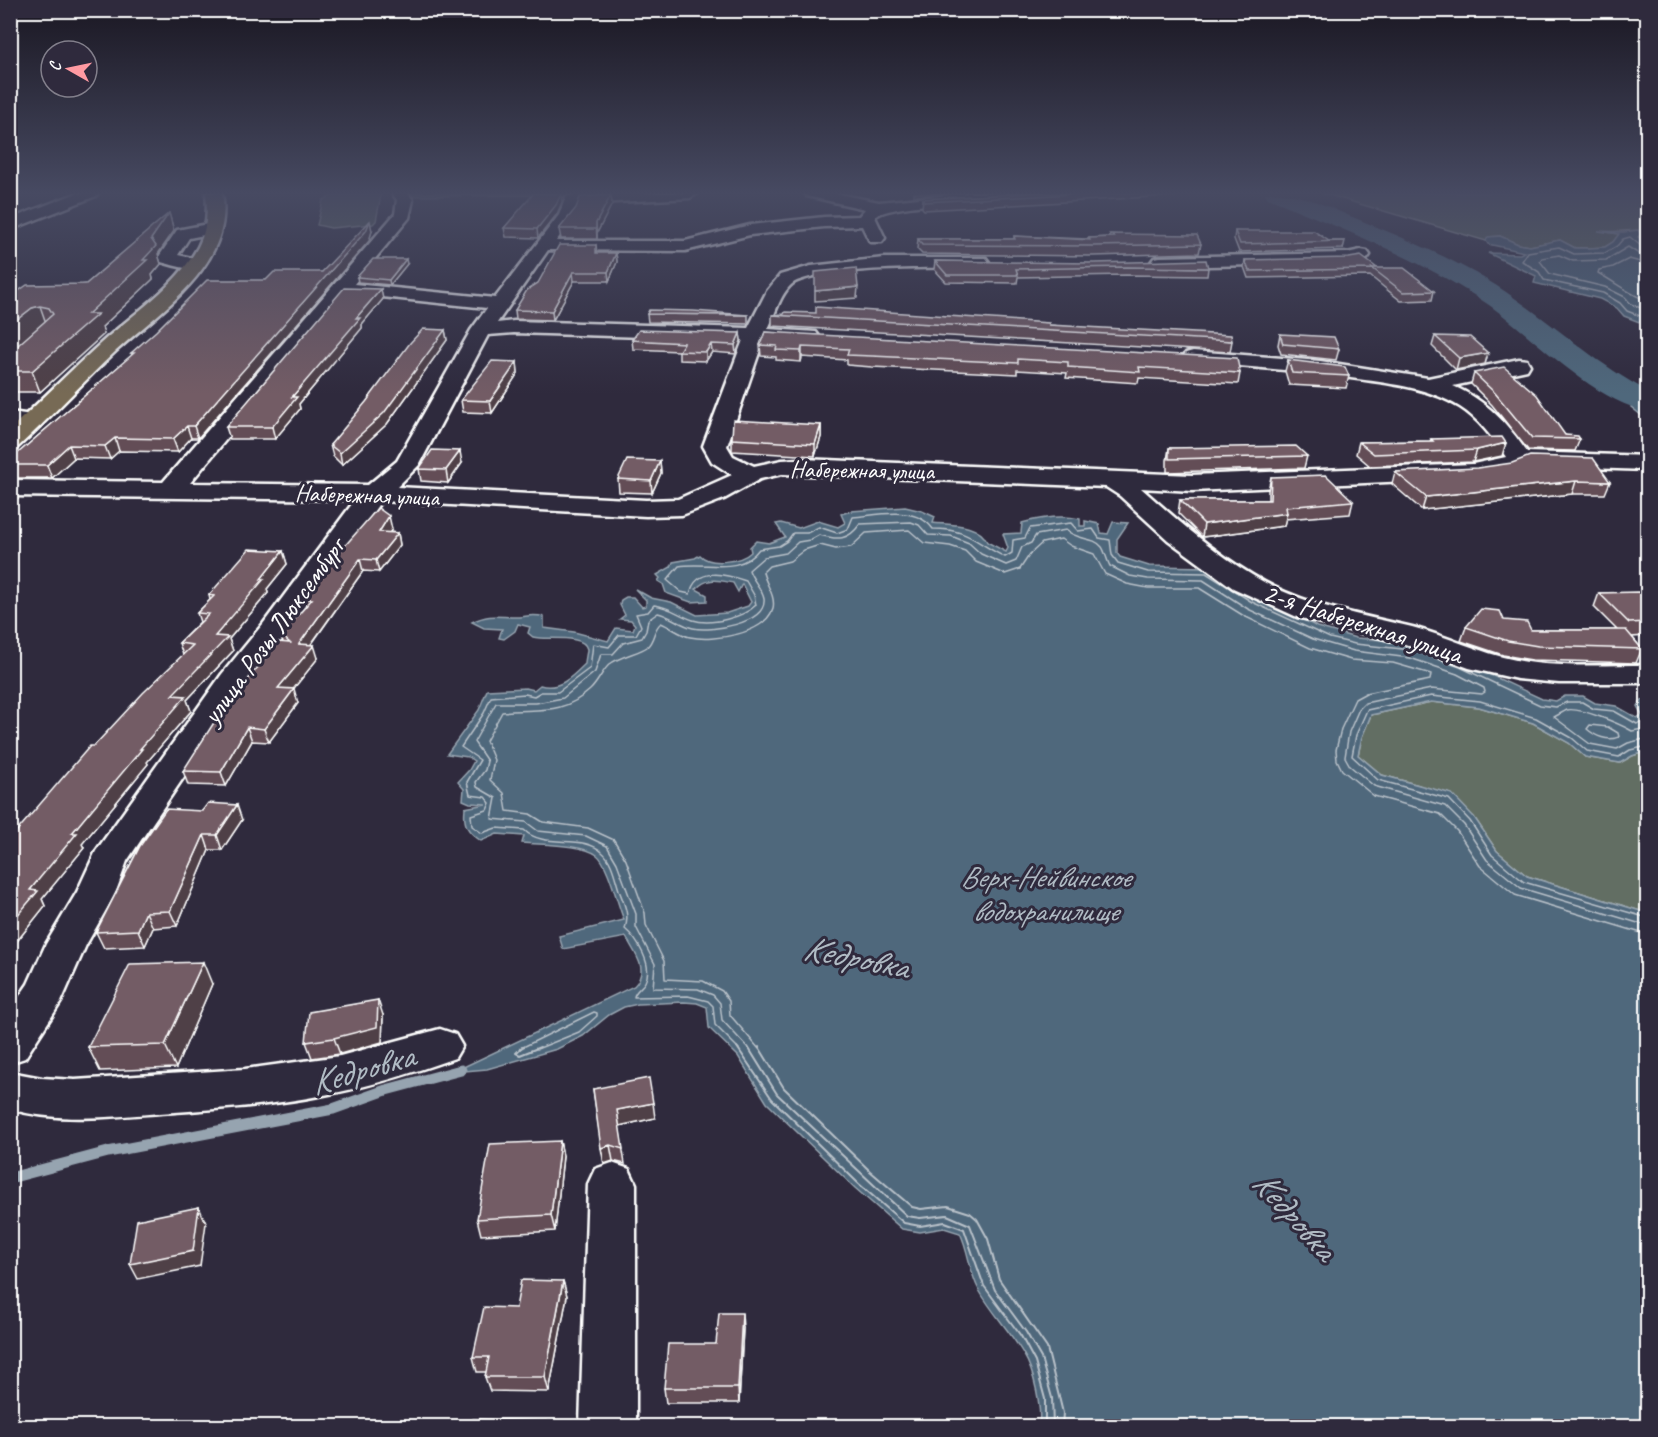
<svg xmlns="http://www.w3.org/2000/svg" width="1658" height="1437" viewBox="0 0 1658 1437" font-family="Caveat,sans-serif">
  <rect width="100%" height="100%" fill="#2f2a3d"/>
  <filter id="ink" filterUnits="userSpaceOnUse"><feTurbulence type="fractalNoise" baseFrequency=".0167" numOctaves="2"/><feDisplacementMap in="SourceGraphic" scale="12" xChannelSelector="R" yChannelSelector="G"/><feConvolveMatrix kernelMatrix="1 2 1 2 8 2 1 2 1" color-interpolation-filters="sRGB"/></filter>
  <g filter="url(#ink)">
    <path fill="#626e63" stroke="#b0b6b1" stroke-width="1.5" d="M371,193L381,195L376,221L373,224L331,228L317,225L323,200L332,196Z
      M411,193H622L577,195L408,196Z
      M1322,193H1647V243L1638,237V230L1607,232L1619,234L1613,242L1605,247L1589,248H1575L1560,240L1530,246L1518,244L1500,236L1489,237L1486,241Z
      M1431,702L1479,707L1533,723L1569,743L1585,757L1620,763L1632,756L1647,751V913L1527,876L1497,851L1474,817L1419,785L1382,775L1358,755L1362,737L1371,715Z"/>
    <path fill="#50677b" stroke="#96a4b0" stroke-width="1.5" d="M1638,230L1641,234L1638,237L1647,243V325L1624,316L1617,308L1600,299L1534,283L1536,276L1488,253L1520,254L1524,252L1488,244L1486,241L1488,237L1500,236L1518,244L1530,246L1560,240L1575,248H1589L1605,247L1613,242L1619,234L1598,231L1624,232Z
      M1606,391L1647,394V420L1631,407L1634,404Z
      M905,507L922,511L935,517L933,523C949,525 979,523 987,542L1006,552L1008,548L1003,534L1021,533L1022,523C1040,518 1062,515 1080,519V526H1085V521L1099,524L1101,533L1108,534L1113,522L1128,523L1117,539V553L1120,557L1149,566L1208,567L1317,627L1356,638L1396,641L1463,662L1542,699L1556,701L1565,696H1583L1595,703L1616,706L1637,718L1642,715L1637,706L1642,700L1647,699V751L1632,756L1620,763L1585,757L1569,743L1533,723L1479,707L1431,702L1371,715L1362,737L1358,755L1382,775L1452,794L1474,817L1497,851L1527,876L1647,913V1426H1039C1042,1408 1034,1371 1024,1355C1011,1332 992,1313 979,1290C969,1272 969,1251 960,1233L944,1228L920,1232L902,1229L855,1188L767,1103L738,1056L709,1028L707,1007L697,1003L684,1002L638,1004L624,1007L609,1015L583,1036L557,1049L487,1069L453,1072L634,986C650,970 635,954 626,937L563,949L559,936L624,920C618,906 608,863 597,855C582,844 541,845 522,843L524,836L497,834L481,841C467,831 463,825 465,808L486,804L470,803L463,800L464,789L458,782L469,770L474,761L468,757L447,754L479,710L487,690L526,688L534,690L540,685C559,691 573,676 585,664C585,659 587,653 587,649C584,633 545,641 533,637L528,633L530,627L518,624L515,631L504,639L499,638L502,629L484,628L472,622C492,612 501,618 520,617C529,616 534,614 544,617V628L574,632L608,641L616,628L633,630L635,625L631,620L620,619L625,615L620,605L621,600L626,597H633L642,607L646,606V600L635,589L651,598L671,602L697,615L727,613L748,606L751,602L742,584L738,592L733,583C717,580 707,577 696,589L707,595V601L691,602L666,593L663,584L658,581L660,578L657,575L671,567L673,562L695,558L700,555C710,566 741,562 751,552L750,547L756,541L769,543L785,537L776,524L781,523L799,528L818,521L838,527L845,523L841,514L851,511Z"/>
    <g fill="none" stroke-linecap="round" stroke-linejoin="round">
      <path stroke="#b9c2ca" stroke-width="1.5" d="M1648,248L1642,247L1630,237L1623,239L1617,246L1605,253L1574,254L1559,247L1528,252L1522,261L1539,272L1544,280L1603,293L1620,303L1627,311L1648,319
        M1648,255L1639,254L1628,247L1606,260L1573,261L1559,255L1542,258L1540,261L1550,274L1605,287L1625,297L1631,304L1648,311
        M1648,264L1629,259L1613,267L1599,270L1598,273C1615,282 1630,295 1648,301
        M1590,725L1608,727L1618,733L1619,737C1608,742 1595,736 1587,729Z
        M1648,728L1632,731C1620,724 1580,707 1567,710C1563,712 1558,715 1554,717L1590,744L1617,749L1628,743L1648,738
        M1648,746L1630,750L1619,757L1587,751L1572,738L1536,718L1480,701L1431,696L1367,710L1356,735L1352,756L1378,780L1449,799L1470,821L1492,855L1524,882L1648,918
        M519,1049L594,1012L597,1013V1016L579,1032L537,1049
        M739,1049L715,1025L713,1006L708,1001L688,996L634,997C635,990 642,988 645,982C654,966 637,939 625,929C630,914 624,904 619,890C615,878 612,860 602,852C583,833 544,850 524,830L496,828L482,833L472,826L471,815L487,810L490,803L485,797L470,795L467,782L480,760L461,747L484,713L491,697L525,694L534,696L541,692H558L590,668L593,644L609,647L619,635H636L641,626L636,614L648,612L654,605C671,607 678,615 693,620C711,626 744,617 756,605L754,595L746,581C725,574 696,566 690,594L681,592L667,580L679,566C708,561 739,576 759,549L779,546L787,541L793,533H807L819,527L837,533L848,529L853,517C879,515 916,505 933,529C970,529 975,543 1005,557L1012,553L1013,540L1025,538L1030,528L1071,523L1078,531L1093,529L1099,538L1110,540L1112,555L1118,563L1148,572L1206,573L1252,602L1330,638L1355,644L1412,650L1460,667L1540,705L1556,707L1567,702H1582L1594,709L1614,711L1637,724L1646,718L1645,708L1648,705
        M749,1049L722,1020L720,1003L713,995L698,989L653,988L655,964L636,927V914L617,863L607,846L586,836L538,831L526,822L492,819L496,798L477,787L476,782L485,770L487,761L474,742L496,703H536L563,698L595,672L601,654H613L623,643L642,638L646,631L648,620L658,613C671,616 680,625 693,628C710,632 767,624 764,599C762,588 752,580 749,570L764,557L786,553L798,542L810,540L819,535C838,540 848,541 860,524L911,522L919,525L928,535L951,536L969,543L981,554L1006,565L1016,561L1022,547L1031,543L1036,535L1066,530C1078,541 1093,536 1102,547C1105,551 1107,561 1110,566L1130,576L1148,579L1203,580L1248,609L1313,639L1354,651L1410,658L1457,674L1484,688L1485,692L1482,694L1431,689L1365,703L1359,709L1349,732L1345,757L1350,766L1374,786L1445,806L1464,825L1487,860L1521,888L1648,926
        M759,1049L730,1015L729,1001L722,991L703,981L665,979L664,961L646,925L645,913L626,860L614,840L588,828L543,822L530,814L507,811L504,793L490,780L494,760L486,741L502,712C536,708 562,716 590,690C598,683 603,669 610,664C618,657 641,652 647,647C655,640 653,629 661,623C671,627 680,635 690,637C713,642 766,634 773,608C776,596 765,583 763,572L769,566L790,561L804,550L820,545L836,549L851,547L866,533L909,530L924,543L950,546L965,551L976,562L1005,574L1020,569L1030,554L1042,543L1061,539L1071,546L1094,554L1105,574L1127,584L1148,588H1199L1244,616L1310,648L1351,660L1393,663L1431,674L1430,680L1366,693L1355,699L1341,729L1336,750L1337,760L1342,770L1374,796L1440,814L1457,831L1480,866L1515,895L1648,935"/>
      <path stroke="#b9c2ca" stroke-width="2" d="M522,1047L516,1053L520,1055L540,1047
        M737,1047L772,1099L859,1184L904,1223L920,1226L945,1222L964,1229L984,1286L1021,1336L1035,1362L1045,1399V1426
        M748,1047L777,1094L907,1216L920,1218L947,1215L970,1225L995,1290L1026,1332L1041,1358L1052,1398L1053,1426
        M759,1047L784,1088L870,1171L912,1207L921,1209L948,1206L970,1213L977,1219L988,1239L999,1279L1047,1348L1063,1413L1062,1426"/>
      <path stroke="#96a4b0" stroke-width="11" d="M10,1178L108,1152L333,1109L386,1090L461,1070"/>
      <path fill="#50677b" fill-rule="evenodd" d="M1265,193C1298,190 1325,206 1355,218C1406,239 1460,261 1506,292C1554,324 1596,364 1648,391V411C1593,402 1532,334 1486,303C1419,258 1342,229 1268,198Z"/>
      <defs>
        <path id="minor" d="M77,193H98L96,196L10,230V219Z
          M392,193H408L413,200L409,218L354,284L495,298L559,215L566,197L572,195L617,193H698L690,198L579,204L575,216L556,241H685L750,225L824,217L859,216L865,209L807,196L805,193H833L879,202L970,193H1043L1041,196L1035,198C1011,199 886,203 875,217L885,238L882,242H870L862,226L824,227L750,235L685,251L548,250L497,323L514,321L748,328L767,291L780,275L811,266L884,258H986L989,262L986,266L980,267C946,268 815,266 792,284C780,294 775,315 768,329L816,332L819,336L816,340L809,342L763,341L727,446L733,456L754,466L782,460L802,459L1192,475L1473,464L1506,457C1493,438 1479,419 1460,407C1429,388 1394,384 1358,379C1303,371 1248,366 1193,363L1186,361L1182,357L1186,353L1193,351L1320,361L1428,378L1519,359L1527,360L1530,365L1527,370L1453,386C1486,400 1507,423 1527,452L1648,456V470L1525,466L1508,473L1473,478L1192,491L1141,488C1176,519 1212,551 1252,575C1300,605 1358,614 1412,627C1447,636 1480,653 1516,660C1558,668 1604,665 1648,665V683H1559L1517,679L1469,668L1405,644L1297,617L1233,588L1168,540L1120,496L1106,487L782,474L760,479L724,499L682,515L646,516L381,501L285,636L245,687L143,837L127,861L115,894L86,945L61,1002L25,1058L10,1063V1010L28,984L46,944L77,892L96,851L222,674L263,624L355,500L10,496V480L163,482L395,214L397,200ZM345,296H372L487,308L471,330L397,461L368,485L190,483ZM514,333L743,340L703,446L712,462L732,475L678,499L646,500L397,487L419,465L488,335Z
          M213,223L219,224L221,228L219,232L189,238L178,255L201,260L204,264L201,268C189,271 173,265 161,262L158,258L177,230Z
          M1361,250L1367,251L1370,255L1367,259L1347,263L1160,267L1154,266L1151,262L1154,258L1160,257L1347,253Z
          M10,412L40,416L44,421L40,426L32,428L10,426Z
          M440,1029L455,1034L462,1046L455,1058C412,1073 369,1087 324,1095C270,1106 215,1109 160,1113C110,1117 59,1123 10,1109V1072L42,1078L75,1080L245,1069L340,1056Z
          M612,1163L629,1169L636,1184V1426H580L588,1184L595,1169Z"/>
        <path id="major" d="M206,193H222C235,264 161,310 116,351C83,382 52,416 18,447L10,449V429C41,401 70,371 101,343C134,313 176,287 198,247C207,230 208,211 206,193Z"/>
      </defs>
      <use href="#minor" stroke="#fff" stroke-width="5"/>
      <use href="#major" stroke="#fff" stroke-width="5"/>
      <use href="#minor" fill="#2f2a3d" fill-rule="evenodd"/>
      <use href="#major" fill="#776a54" fill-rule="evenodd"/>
    </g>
    <path fill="#634e57" stroke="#fff" stroke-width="1.5" d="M1031,193H1186V195L924,210L922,208L923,199Z
      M611,195L612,204L597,233V239H561L559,229Z
      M562,202L557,214L538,238L506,237L504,228L515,216Z
      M169,213L174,231L158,254L161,264L152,275L153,279L102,327L104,334L40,392H10V352L22,342L10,297L86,284Z
      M372,231L369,241L198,438H191L178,452L119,451L110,459L74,458L52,478H10V460L132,355L131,353L266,280L322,272Z
      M1235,231L1329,241H1345L1343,249L1239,252L1234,239Z
      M1110,234L1201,244L1199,253L1093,256L922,254L917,249L918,239H1014V236L1088,239L1089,238L1109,237Z
      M596,245L597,253H616L617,262L609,281H574L553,320L516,319L515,310Z
      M1245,260L1377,268L1434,291L1432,300L1401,301L1370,276L1248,278L1244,267Z
      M935,261L1208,268L1207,276L1126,275L1018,277L1017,283L946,282L934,269Z
      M407,264L390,285L358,282L357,277Z
      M383,299L362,324V328L299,404L300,409L275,439H230L226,427Z
      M647,314L748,315V324L648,322Z
      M772,315L1049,325L1232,341L1230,352L772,326Z
      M445,330L447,340L387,424L342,465L333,456L330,445Z
      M765,332L1240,373L1238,384L1139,378L1138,383L1066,378L1067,373L1017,370V374L872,367L847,365V360L802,357L801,362L776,360V357L761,356L760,345Z
      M740,333L741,341L736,354L712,352L706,361L679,360V351L633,349L632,340Z
      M1280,334L1339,349L1336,360L1281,354L1278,345Z
      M1435,336L1488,353L1485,364L1456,370L1432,346Z
      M1288,360L1349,376L1346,388L1289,385L1285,371Z
      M517,362L518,373L492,413L463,412L461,400Z
      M1474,373L1565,435L1580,439L1575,451L1528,450L1492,405L1471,384Z
      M821,425V437L815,456L732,451V439Z
      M1431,439L1502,456L1473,462L1370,466L1356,454L1359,442L1430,441Z
      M1169,448L1307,456L1304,468L1167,472V460Z
      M660,461L661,473L652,493L619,492L618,479Z
      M462,463L448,483L421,481L419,469Z
      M1395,472L1610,482L1605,494H1572L1422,510L1392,484Z
      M1271,477L1353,501L1350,514L1285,519L1284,526L1202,537L1178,513L1180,500H1268V490Z
      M392,529L389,532L398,533L400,545L379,572L363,571L311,645L318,658L293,689L298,703L269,742L252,741L226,786L188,785L183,771L283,642L281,635L306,606L304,599Z
      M283,551L287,564L267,589L268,593L229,639L233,651L187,700L191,711L147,762L148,764L82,844L84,848L42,899L45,906L10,950V839L94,746L183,655L179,643L200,622L197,613L210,600L209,595Z
      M1599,593L1647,594V636L1632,637L1642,649L1636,663L1532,660L1503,655L1461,641L1466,627L1531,630H1617L1594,607Z
      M242,820L222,850H209L177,926L153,928L145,946L104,948L96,932L140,846Z
      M212,984L176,1068L100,1071L88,1047Z
      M383,1015L382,1042L340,1054L312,1058L306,1042Z
      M593,1089L655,1118L619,1126L625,1164L613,1161L604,1164Z
      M560,1141L563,1156L555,1231L481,1235L477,1219Z
      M563,1281L567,1296L549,1392L490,1391L485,1377L486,1372H477L473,1357L516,1308Z
      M743,1328L739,1403H666L664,1388L716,1344Z"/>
    <path fill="#504047" stroke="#fff" stroke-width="1.5" d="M914,193H952L914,196Z
      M561,194L562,202L557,214L538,238L537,229Z
      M611,195L612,204L597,233V239L596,223Z
      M169,213L174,231L158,254L161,264L152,275L153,279L102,327L104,334L40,392L32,371L88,314L151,239Z
      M370,221L372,231L369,241L198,438L194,426Z
      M616,253L617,262L609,281L608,272Z
      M406,259L407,264L390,285L389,280Z
      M573,272L574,281L553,320L552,311Z
      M858,287L857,298L815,301V291Z
      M381,289L383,299L362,324V328L299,404L300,409L275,439L272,427L292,397L356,318Z
      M40,306L47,326L40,328L10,352V325L32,308Z
      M445,330L447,340L387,424L342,465L340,453Z
      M740,333L741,341L736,354L735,345Z
      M711,344L712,352L706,361V352Z
      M802,347V357L801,362V351Z
      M1488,353L1485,364L1456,370L1459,358Z
      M517,362L518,373L492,413L490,401Z
      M821,425V437L815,456V444Z
      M187,426L191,438L178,452L173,439Z
      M115,438L119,451L110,459L105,446Z
      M1506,443L1502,456L1473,462L1477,450Z
      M69,445L74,458L52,478L47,465Z
      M460,451L462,463L448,483L446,470Z
      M660,461L661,473L652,493L651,481Z
      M1576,481L1572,494L1422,510L1426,497Z
      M1287,513L1284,526L1202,537L1204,524Z
      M389,516L392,529L382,544L379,532Z
      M398,533L400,545L379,572L376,560Z
      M283,551L287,564L267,589L268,593L229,639L233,651L187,700L191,711L147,762L148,764L82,844L84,848L42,899L45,906L10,950V924L30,890L72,833L140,749L172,695L215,636Z
      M360,559L363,571L302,657L299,644Z
      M314,645L318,658L283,702L278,688Z
      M294,689L298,703L269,742L264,729Z
      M247,727L252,741L226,786L221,772Z
      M237,805L242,820L222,850L217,835Z
      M204,835L209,850L177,926L170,911Z
      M146,912L153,928L145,946L138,930Z
      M203,962L212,984L176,1068L165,1045Z
      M378,1000L383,1015L382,1042L340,1054L334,1038Z
      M653,1103L655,1118L619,1126L617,1110Z
      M560,1141L563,1156L555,1231L551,1215Z
      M610,1145L613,1161L604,1164L601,1148Z
      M199,1207L206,1223L200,1266L138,1279L130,1264Z
      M563,1281L567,1296L549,1392L545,1377Z
      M742,1313L743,1328L739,1403L738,1388Z"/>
    <path fill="#735b65" stroke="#fff" stroke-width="1.5" d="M534,193L561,194L556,205L537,229L504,228Z
      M1031,193H1090L925,202L923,199Z
      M611,195L596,223V229H559L576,208L580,197Z
      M169,213L151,239L156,246L143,260H147L88,314H98L32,371H10V352L53,314L49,308L40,306L32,308L10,325V297L27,285L86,284Z
      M370,221L366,231L194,426H187L173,439L115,438L105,446L69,445L47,465H10V460L134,353H131L156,331L207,280H266L274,272H322Z
      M1235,231H1314L1329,241H1345L1240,244Z
      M1110,234L1197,235L1201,244L1094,246L922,245L918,239H1015L1014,236L1090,240L1089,238L1114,237Z
      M559,245H596V253H616L608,272H573L552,311L515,310L527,290L538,283Z
      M1361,256L1377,268H1372L1373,269L1249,271L1245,260L1349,258Z
      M373,259H406L389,280L357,277Z
      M1206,260L1208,268L1127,267L1016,269L1018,275H947L935,261L1094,263Z
      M856,268L858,287L815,291V272Z
      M1372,268H1404L1434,291L1403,292Z
      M344,288L381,289L356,318H360L292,397H297L272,427H226Z
      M816,307L1049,323V325L1231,335L1232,341L772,315L784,314L785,312L816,313Z
      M649,310L693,311L748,315L647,314Z
      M423,329L445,330L384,413L340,453L330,445L366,402L410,343Z
      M639,330L740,333L735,345L711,344L706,352L679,351L684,343L632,340Z
      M765,332L1237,358L1240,373L1139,367L1140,372L1068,367V362L1018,359V363L872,356L847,355L849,349L802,347L801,351L776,350L777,346L760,345Z
      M1280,334L1334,337L1339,349L1283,344Z
      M1435,336L1470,337L1488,353L1459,358Z
      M1288,360L1345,367L1349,376L1292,373Z
      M492,361L517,362L490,401L461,400Z
      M1504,367L1537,395L1565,435L1578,436L1580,439L1532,438L1495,393L1474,373Z
      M733,420L821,425L815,444L732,439Z
      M1502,437L1506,443L1477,450L1374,454L1359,442L1433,441L1431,439Z
      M1296,446L1307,456L1169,459V448Z
      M432,450L460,451L446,470L419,469Z
      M1530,456L1593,458L1610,482L1576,481L1426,497L1395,472L1477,468L1512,463Z
      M627,460L660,461L651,481L618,479Z
      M1326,475L1353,501L1286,507L1287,513L1204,524L1180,500H1270L1271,477Z
      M378,508L389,516L379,532L398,533L376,560L360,559L299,644L314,645L278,688L294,689L264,729L247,727L221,772L183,771L215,721L278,642L290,643L281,635L312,599H304L328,565Z
      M249,549L283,551L261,579H264L215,636L228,637L172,695L186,696L140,749H142L72,833H77L30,890L38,891L10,924V839L90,746H94L143,693L193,645L179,643L209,614L197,613L214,596L209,595Z
      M1638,592L1641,594H1647V622L1629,623L1599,593Z
      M1481,609L1500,611L1504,620L1527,622L1531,630H1626L1642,649L1538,646L1508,641L1466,627Z
      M208,803L237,805L217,835H204L170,911L146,912L138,930L96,932L140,846L166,809L202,811Z
      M203,962L165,1045L88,1047L130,964Z
      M378,1000L377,1027L334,1038L306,1042L309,1012Z
      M649,1078L653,1103L617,1110L623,1149L610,1145L601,1148L593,1089Z
      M560,1141L551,1215L477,1219L490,1144Z
      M199,1207L193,1251L130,1264L137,1220Z
      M521,1280L563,1281L545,1377H485L489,1357H473L484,1307L516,1308Z
      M719,1313H742L738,1388H664L668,1344H716Z
      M473,1419L547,1421L546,1426H471Z
      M778,1425V1426H677Z"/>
  </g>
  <linearGradient id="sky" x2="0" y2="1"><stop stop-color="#1a1722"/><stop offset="0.49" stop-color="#474a62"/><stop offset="1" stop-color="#474a62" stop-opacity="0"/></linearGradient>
  <rect width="1658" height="394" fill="url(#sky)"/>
  <g text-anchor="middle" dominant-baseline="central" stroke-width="6" stroke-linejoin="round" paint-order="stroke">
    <g font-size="24" fill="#fff" stroke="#2f2a3d">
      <text transform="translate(862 470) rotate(1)">Набережная улица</text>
      <text transform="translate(367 495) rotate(2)">Набережная улица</text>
    </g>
    <g font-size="28" fill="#fff" stroke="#2f2a3d">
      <text transform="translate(1363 623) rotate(18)">2-я Набережная улица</text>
      <text transform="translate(273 631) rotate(-54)">улица Розы Люксембург</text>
    </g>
    <g font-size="30" font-style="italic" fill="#b0bbc4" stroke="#2f2a3d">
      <text x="1045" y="877">Верх-Нейвинское<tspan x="1045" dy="34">водохранилище</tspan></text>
    </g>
    <g font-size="36" font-style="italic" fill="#b0bbc4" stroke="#2f2a3d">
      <text transform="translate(856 957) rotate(11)">Кедровка</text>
      <text transform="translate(362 1069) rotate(-16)">Кедровка</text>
      <text transform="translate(1295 1215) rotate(48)">Кедровка</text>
    </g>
  </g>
  <rect width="1658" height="1437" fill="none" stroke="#2f2a3d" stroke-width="36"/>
  <rect x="18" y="18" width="1622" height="1401" fill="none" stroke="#fff" stroke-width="2" filter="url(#ink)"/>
  <g transform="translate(69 69) rotate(279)"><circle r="28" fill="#2f2a3d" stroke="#827f8b" stroke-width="1.5"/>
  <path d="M0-4.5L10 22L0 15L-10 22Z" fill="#ff9aa2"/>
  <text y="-9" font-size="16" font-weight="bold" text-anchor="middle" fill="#ffffff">С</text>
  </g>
</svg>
